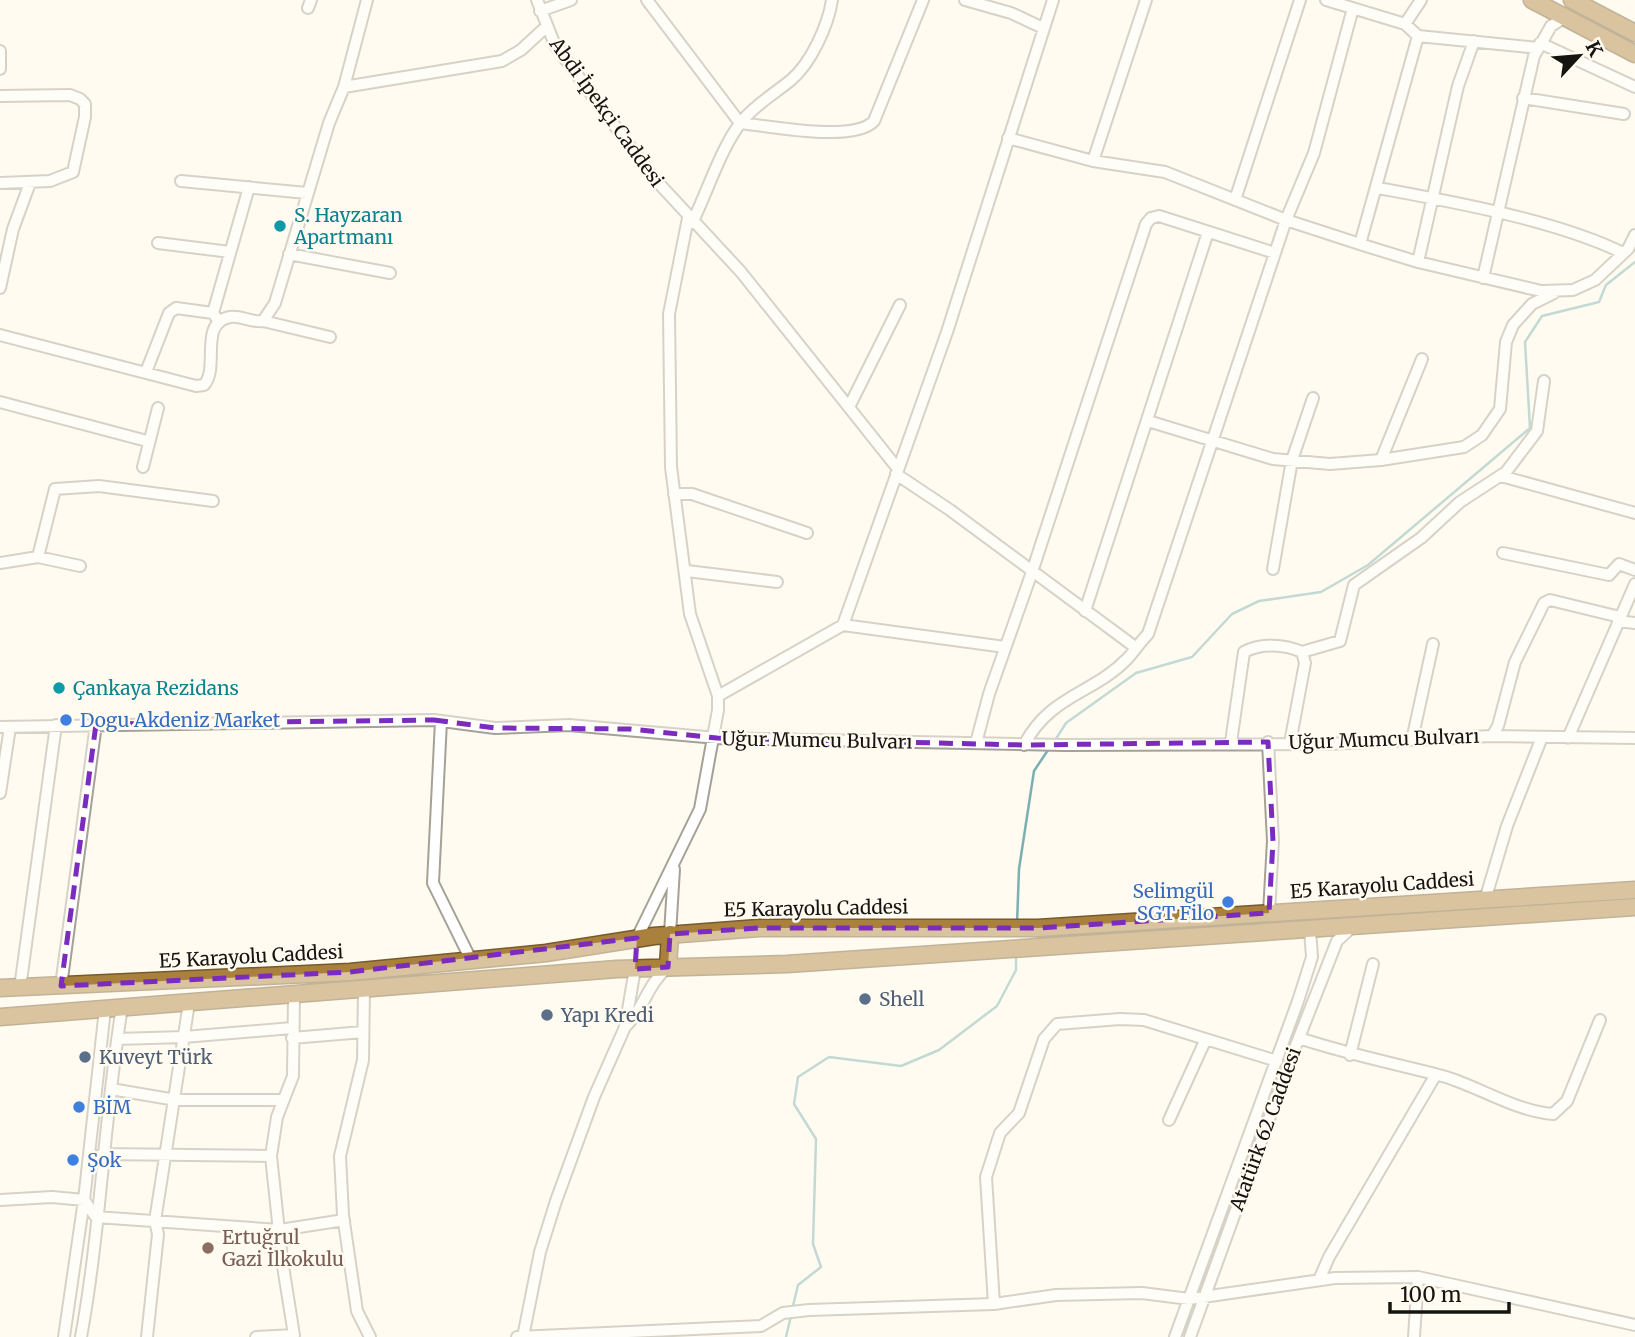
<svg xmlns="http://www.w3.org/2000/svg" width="1635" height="1337" viewBox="0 0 1635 1337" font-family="Merriweather,serif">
  <rect width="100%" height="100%" fill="#fffbf1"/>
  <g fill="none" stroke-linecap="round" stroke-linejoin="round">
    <path stroke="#7bafb0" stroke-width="2.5" d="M1054,742L1066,723L1136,673L1192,657L1232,614L1259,601L1321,592L1368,565L1530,428L1525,342L1542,316L1599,302L1606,285L1635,262
      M1017,924L1019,869L1034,771L1050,747
      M792,1310L798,1285L821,1267L813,1244L816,1139L794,1104L798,1077L829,1057L901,1066L939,1050L997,1006L1016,970V955
      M786,1337L791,1316"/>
    <defs>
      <path id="minor" d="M537,0L555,45L652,176L741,272L898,469
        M647,0L740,123C770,126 854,143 874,121L923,0
        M965,0L1011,13L1043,28
        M1326,0L1405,24L1421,0
        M308,8L311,0
        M540,11L571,0
        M1405,24L1418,36L1538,48
        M1540,43L1635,87
        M0,51V69
        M344,87L367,0
        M0,96L70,95L80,99L85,104V117L73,172L50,181L0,183
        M1523,98L1624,114
        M1008,138L1093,161L1165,172L1286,220L1366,246L1418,262L1541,291L1573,290L1595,280L1628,249L1635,235
        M1093,161L1146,0
        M181,181L307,193
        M1378,188C1453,202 1556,220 1623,253
        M1235,200L1300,0
        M692,223C707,193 721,147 742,121C756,104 774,94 791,80C811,63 828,26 832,0
        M158,243L230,252
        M1360,244L1418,36
        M289,254L390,273
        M1418,262L1458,86L1474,41
        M1483,278L1534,56L1551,26L1565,17
        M0,288L13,229L30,183
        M263,321L330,337
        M219,322L213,313L249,187
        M0,335L196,386L204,385C220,367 198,323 230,317C240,315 252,323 263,321L275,303L329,123L344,87L502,61L521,50L546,27
        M146,372L169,313L176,308L213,313
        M0,402L147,441
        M849,407L900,305
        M1148,421L1273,459L1330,464L1381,460L1464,447L1482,435L1500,409L1506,342L1513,325L1532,304L1554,293
        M1381,460L1422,359
        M143,467L158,408
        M896,474L950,510L1135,647
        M1501,476L1635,513
        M674,494H692L807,533
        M1503,553L1609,575L1619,564L1635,570
        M38,557L80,566
        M0,563L38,557L55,489L99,486L213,501
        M1273,569L1292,460L1313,398
        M687,571L777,582
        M1085,611L1208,232
        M1618,621L1635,623
        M843,625L1005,647
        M1302,652L1340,641L1354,585L1421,538L1460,502L1506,472L1537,431L1544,381
        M718,696L843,625L947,332L1053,0
        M441,721L433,883L471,960
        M0,727L434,720L495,728L569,725L717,738L1065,745L1327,744L1492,736L1635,738
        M1492,736L1498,726L1515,662L1544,603L1550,600L1620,617
        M1568,738L1635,584
        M1412,740L1433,644
        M1231,742L1244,652C1261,643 1284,644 1302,652L1305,663L1290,743
        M1268,742L1273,841L1269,913
        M976,743L989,694L1032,572L1146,224L1151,218L1159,216L1275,253
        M1024,745C1050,695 1093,694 1127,659C1134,652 1140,642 1148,634L1286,220L1314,153L1353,8
        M0,793L10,727
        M1485,900L1507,826L1542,737
        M670,934L674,869
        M637,938L700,809L718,710V696L690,614L671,467L669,314L688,218
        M61,986L96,724
        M20,988L56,725
        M364,990L363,1060L340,1156L343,1215L357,1311L370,1337
        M625,1027C644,1009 647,985 667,968
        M292,1038L363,1032
        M1299,1038C1347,1054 1397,1064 1446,1077C1481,1088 1516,1111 1553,1114L1567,1101L1600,1020
        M117,1039L184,1037L292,1028
        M1350,1055L1373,964
        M111,1089L176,1100H283
        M1169,1120L1205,1041
        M102,1154L271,1156
        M0,1200L52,1197L84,1200L96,1217L280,1230L344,1220
        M1319,1280L1329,1257L1435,1076
        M994,1304L986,1177L1000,1133L1019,1113L1044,1039L1057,1024L1120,1019L1144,1020L1277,1061
        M64,1337L84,1200L105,1009
        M81,1337C101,1228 104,1117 122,1007
        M147,1337L158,1234L155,1221L189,1003
        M256,1337L294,1335L282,1260L271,1156L277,1117L293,1076L294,996
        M517,1337L761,1326L783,1313L809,1310L994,1304L1056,1295L1142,1293L1189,1299L1335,1278L1418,1277L1635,1325
        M523,1337L540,1252L556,1201L594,1097L625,1027L635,969
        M1175,1337L1298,1001L1312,957L1310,930
        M1190,1337L1293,1053L1337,941L1352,927
        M1414,1337L1418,1277"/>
      <path id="highway" d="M1532,0L1635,54
        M1572,0L1635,33
        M668,967L670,934
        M0,988L350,972L546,953L654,936L759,928H1038L1635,890
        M0,1017L617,969L787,964L1635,907"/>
    </defs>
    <use href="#minor" stroke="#a6a196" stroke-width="14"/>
    <use href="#highway" stroke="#765a2d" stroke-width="19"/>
    <use href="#minor" stroke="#fff" stroke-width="10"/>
    <use href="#highway" stroke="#aa803d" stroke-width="16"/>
  </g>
  <path d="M0 0H1635V1337H0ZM434,720L495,728L630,729L717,738L1024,745L1268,742L1273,841L1269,913L1038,928H759L670,934L668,967L653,968L635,969L637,938L350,972L61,986L96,724Z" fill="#fffbf1" fill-opacity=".55" fill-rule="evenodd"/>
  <path fill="none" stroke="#7b2cbf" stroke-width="5" stroke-dasharray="14 9" stroke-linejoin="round" d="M434,720L495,728L630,729L717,738L1024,745L1268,742L1273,841L1269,913L1038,928H759L670,934L668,967L653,968L635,969L637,938L350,972L61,986L96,724Z"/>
  <g fill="#0f9aa8" stroke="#fffbf1" stroke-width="2.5">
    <circle cx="280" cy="226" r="7"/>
    <circle cx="59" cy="688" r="7"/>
  </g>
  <g fill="#3f7fe0" stroke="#fffbf1" stroke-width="2.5">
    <circle cx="66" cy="720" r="7"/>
    <circle cx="1228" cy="902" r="7"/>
    <circle cx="79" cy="1107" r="7"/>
    <circle cx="73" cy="1160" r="7"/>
  </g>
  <g fill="#5c6f8a" stroke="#fffbf1" stroke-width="2.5">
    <circle cx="865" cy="999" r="7"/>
    <circle cx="547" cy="1015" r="7"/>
    <circle cx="85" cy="1057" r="7"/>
  </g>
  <circle fill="#8d6e63" stroke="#fffbf1" stroke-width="2.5" cx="208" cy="1248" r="7"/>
  <g text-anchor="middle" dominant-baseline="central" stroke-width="5" stroke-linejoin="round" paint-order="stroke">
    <g font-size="19" fill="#161410" stroke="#fffbf1">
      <text transform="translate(607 112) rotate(54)">Abdi İpekçi Caddesi</text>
      <text transform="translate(1384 739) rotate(-2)">Uğur Mumcu Bulvarı</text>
      <text transform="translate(817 740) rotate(1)">Uğur Mumcu Bulvarı</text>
      <text transform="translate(1382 885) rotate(-4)">E5 Karayolu Caddesi</text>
      <text transform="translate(816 908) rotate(-1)">E5 Karayolu Caddesi</text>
      <text transform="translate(251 956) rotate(-3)">E5 Karayolu Caddesi</text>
      <text transform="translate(1265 1129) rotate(-70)">Atatürk 62 Caddesi</text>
    </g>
    <g font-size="19" fill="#0d838f" stroke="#fffbf1" text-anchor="start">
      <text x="294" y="215">S. Hayzaran<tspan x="294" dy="22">Apartmanı</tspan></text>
      <text x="73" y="688">Çankaya Rezidans</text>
    </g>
    <g font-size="19" fill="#366cbe" stroke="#fffbf1" text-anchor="start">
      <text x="80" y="720">Dogu Akdeniz Market</text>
      <text x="1214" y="891" text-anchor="end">Selimgül<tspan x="1214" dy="22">SGT Filo</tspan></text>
      <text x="93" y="1107">BİM</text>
      <text x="87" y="1160">Şok</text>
    </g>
    <g font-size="19" fill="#4e5e75" stroke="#fffbf1" text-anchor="start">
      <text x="879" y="999">Shell</text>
      <text x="561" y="1015">Yapı Kredi</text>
      <text x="99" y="1057">Kuveyt Türk</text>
    </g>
    <g font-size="19" fill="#785e54" stroke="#fffbf1" text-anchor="start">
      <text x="222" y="1237">Ertuğrul<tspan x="222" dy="22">Gazi İlkokulu</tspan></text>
    </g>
  </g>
  <g transform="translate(1579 56) rotate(64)" stroke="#fffbf1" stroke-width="5" paint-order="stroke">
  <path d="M0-5L12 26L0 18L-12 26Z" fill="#161410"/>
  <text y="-10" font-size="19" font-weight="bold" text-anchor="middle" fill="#161410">K</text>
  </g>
  <path d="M1390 1302v10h119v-10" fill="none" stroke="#161410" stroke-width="3.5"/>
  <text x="1400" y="1302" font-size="21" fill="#161410" stroke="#fffbf1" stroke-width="5" paint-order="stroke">100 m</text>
</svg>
